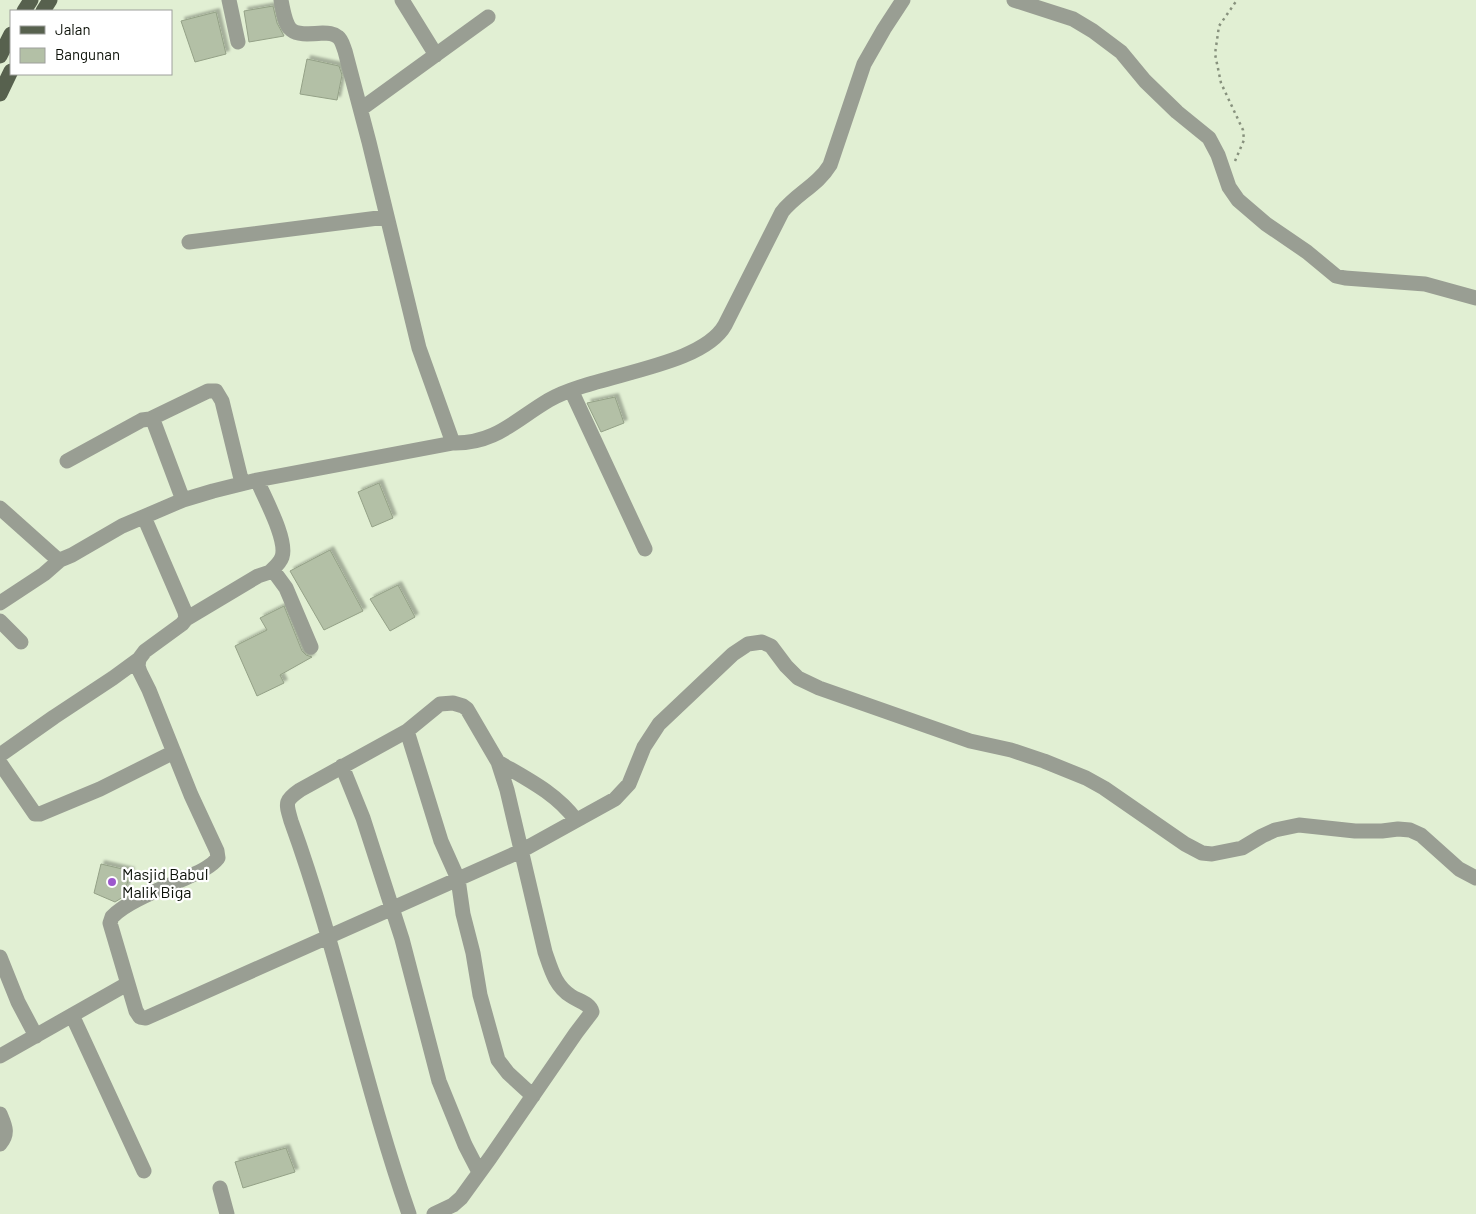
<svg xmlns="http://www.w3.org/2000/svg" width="1476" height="1214" viewBox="0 0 1476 1214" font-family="Barlow,sans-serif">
  <defs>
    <filter id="shadow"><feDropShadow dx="3.5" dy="-3.5" stdDeviation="1" flood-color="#0004"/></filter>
  </defs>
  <rect width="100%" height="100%" fill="#e1efd3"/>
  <path fill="#b3c0a6" stroke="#94a187" filter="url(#shadow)" d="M273,6L277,23L284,36L249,42L244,11Z
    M216,12L226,54L195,62L181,21Z
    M307,59L339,66L342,75L337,100L300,94Z
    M615,397L624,423L601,432L587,403Z
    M379,483L393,518L372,527L358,492Z
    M330,550L363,611L324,630L290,571Z
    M398,585L415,617L390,631L370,599Z
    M284,606L302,651L306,655L312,657L280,675L284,683L257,696L235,646L267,630L260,618Z
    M101,864L131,871L123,897L115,902L94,893Z
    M286,1148L295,1172L243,1188L235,1162Z"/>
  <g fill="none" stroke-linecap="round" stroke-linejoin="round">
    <path stroke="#87917d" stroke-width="2.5" stroke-dasharray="2.5 4" stroke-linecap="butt" d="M1235,161L1244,140L1243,130L1221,83L1215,54L1219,26L1237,0"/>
    <path stroke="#999e93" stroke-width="15" d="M229,0L238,42
      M402,0L436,55
      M1014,0L1073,19L1093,31L1121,52L1145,81L1177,112L1209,138L1218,155L1229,187L1238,200L1266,224L1307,252L1336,276L1345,278L1425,284L1476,298
      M361,109L488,17
      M189,242L386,217
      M571,390L645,549
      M150,419L208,391H216L222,401L242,483
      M453,443C495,444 515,420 549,400C593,374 701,368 725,325L782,212C796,194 818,185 830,165L864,64L884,29L903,0
      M67,461L142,420L150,419L153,420L183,500
      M257,480C264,497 288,540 282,557C280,563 274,568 270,572
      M0,508L56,558L60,560L72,555L122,526L183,500L213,491L257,480L453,443L419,348L369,142L345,51C343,46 342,40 338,37C333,33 328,33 323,33C289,36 287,33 281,0
      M0,603L44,574L60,560
      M186,619L258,576L270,572L275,573L286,588L311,647
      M0,621L21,642
      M139,659L138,666L140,672L149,690L191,795L217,851L218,858C211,867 199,872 188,877C167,887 128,900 112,917L110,923L136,1011L140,1017L146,1018L521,851L615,799L629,784L644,747L659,724L733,654L748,644L762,642L771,646L786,666L798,678L819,688L970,741L1011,750L1044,761L1086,778L1104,788L1185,844L1202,853L1212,854L1242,848L1262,836L1275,830L1299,825L1355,831H1382L1398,829L1410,830L1421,835L1459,869L1476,878
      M407,731L441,841L458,879L463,914L473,953L480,995L498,1060L508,1073L533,1096
      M0,755L54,717L113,678L139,659L145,651L182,624L186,619L185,612L144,517
      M498,762C527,779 556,793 576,820
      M0,763L35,814H40L100,789L174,752
      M342,766L363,818L402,939L439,1081L465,1145L479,1172
      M0,957L18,1002L36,1036
      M72,1015L144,1171
      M0,1056L127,984
      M0,1114C5,1126 9,1133 0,1144
      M220,1188L227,1214
      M409,1214C364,1085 338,950 291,821C286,803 284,801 300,790L407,731L440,704L453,703L463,706L467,709L498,762L507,790L545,952C551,969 555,986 571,996C578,1001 590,1003 592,1012L576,1033L490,1158L461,1198L453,1205L434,1214"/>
    <path stroke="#57614e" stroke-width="15" d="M24,11L31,0
      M43,11L50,0
      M0,56L11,34
      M0,94L11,71"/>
  </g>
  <circle fill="#9d58cd" stroke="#fff" stroke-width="2" cx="112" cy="882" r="5"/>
  <g text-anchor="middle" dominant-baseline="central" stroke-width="4.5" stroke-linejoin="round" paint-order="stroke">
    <g font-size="16" fill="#0c1108" stroke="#fff" text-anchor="start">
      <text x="122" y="873">Masjid Babul<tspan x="122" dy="18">Malik Biga</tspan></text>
    </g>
  </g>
  <rect x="10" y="10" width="162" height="65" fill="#ffffff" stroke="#9ea09c"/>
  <rect x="20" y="26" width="25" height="8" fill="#57614e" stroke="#9ea09c"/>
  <text x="55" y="35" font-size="15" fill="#0c1108">Jalan</text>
  <rect x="20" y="48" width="25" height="15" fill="#b3c0a6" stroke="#9ea09c"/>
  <text x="55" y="60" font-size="15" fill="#0c1108">Bangunan</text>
</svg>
